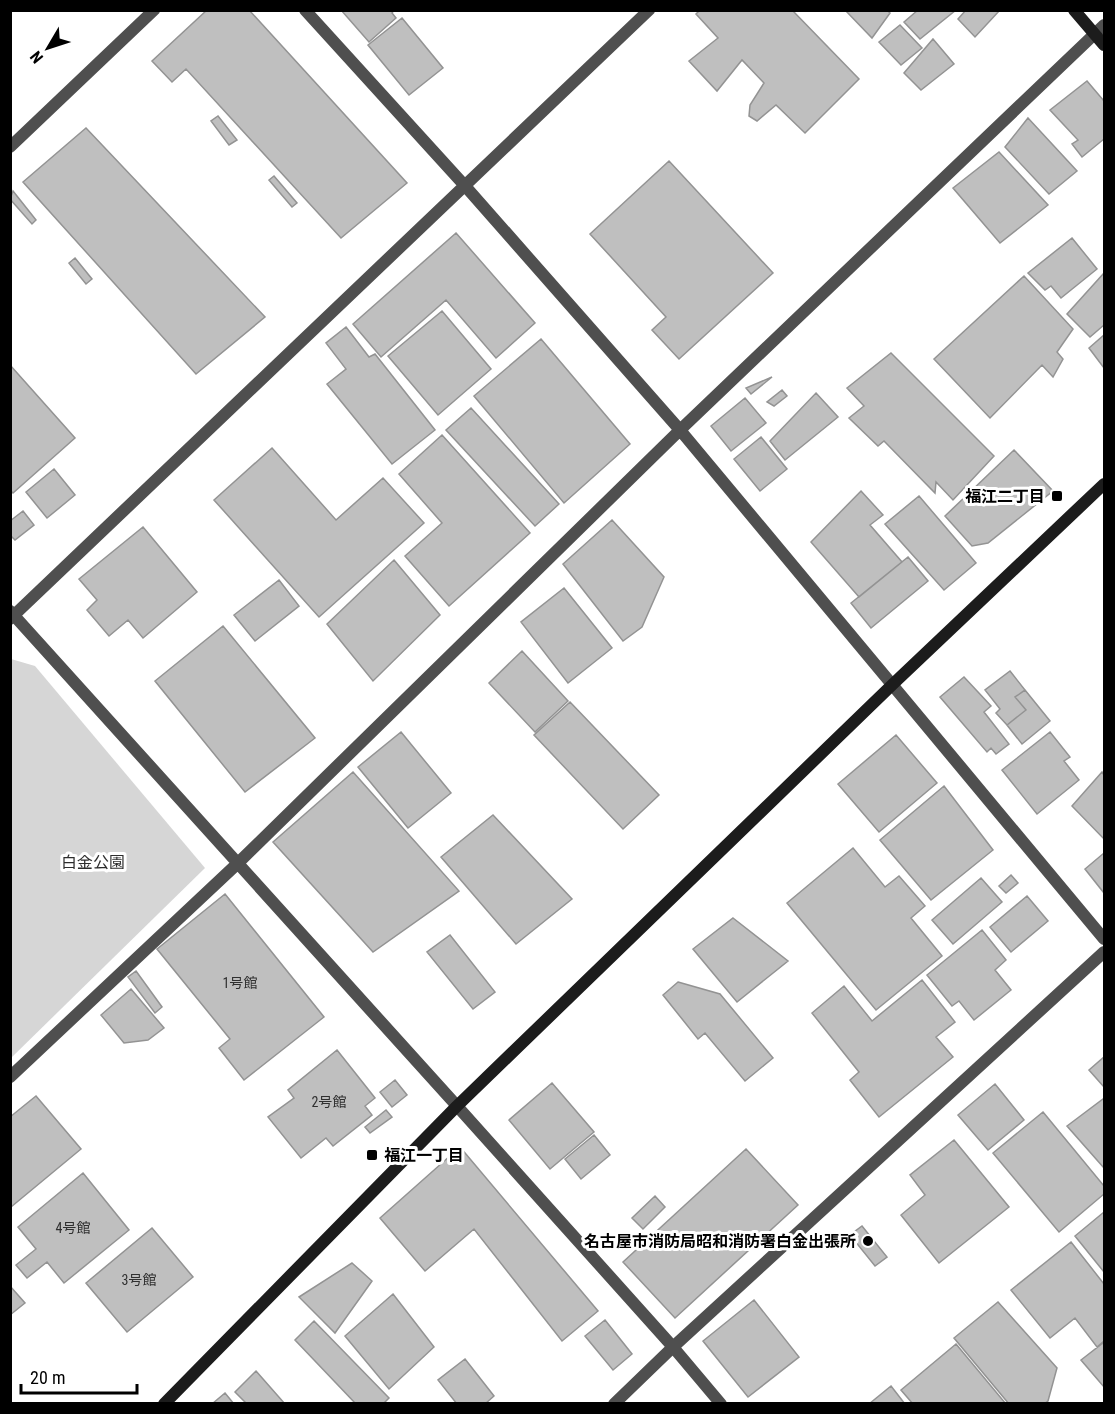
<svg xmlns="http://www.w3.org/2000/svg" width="1115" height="1414" viewBox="0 0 1115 1414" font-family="'Roboto Condensed','Noto Sans JP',sans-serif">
  <rect width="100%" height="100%" fill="#fff"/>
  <path fill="#d6d6d6" d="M11,659L35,666L205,868L11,1058Z"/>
  <path fill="#bfbfbf" stroke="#939393" stroke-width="1.5" d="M207,10H249L407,183L341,238L186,69L172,82L152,61Z
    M341,10H394L392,13L396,18L369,42Z
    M700,10H792L859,79L805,133L776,105L757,121L749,116L750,105L764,83L742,60L717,91L689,61L718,38L696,14Z
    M845,10H887L890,13L872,38Z
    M918,10H956L920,39L904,22Z
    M966,10H1000L975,37L958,19Z
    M402,18L443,68L409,95L368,45Z
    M900,25L922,48L901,65L879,42Z
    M933,39L954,64L921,90L904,73Z
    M1087,81L1104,101V139L1082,157L1072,144L1078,140L1050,110Z
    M218,116L237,140L229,145L211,121Z
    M1028,118L1077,171L1049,194L1005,147Z
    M86,128L265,317L196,374L23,182Z
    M999,152L1048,205L1000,243L953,188Z
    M669,161L773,273L679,359L652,330L666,317L590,234Z
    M274,176L297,203L292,207L269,180Z
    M13,191L36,220L32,224L10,199Z
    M456,233L535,323L496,358L446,300L381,357L353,324Z
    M1072,238L1097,269L1061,298L1051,286L1045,290L1028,273Z
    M75,258L92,279L86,284L69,263Z
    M1104,273V325L1090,337L1067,314Z
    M1024,276L1073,329L1057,352L1063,359L1053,377L1042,365L990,418L934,359Z
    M442,311L491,369L438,415L388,356Z
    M346,327L369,357L375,354L435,430L392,464L327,384L346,369L326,343Z
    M1104,335V368L1089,348Z
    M541,339L630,444L564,503L474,396Z
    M891,353L994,456L953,500L936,482L935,493L884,441L878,446L849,418L864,406L847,388Z
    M10,365L75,438L13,493L10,490Z
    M772,377L751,394L746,388Z
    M782,390L787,396L774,406L767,402Z
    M816,393L838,417L785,460L770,441Z
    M745,398L766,423L731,451L711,426Z
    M471,408L559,504L535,526L446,430Z
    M442,435L530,533L449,606L405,556L442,523L399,474Z
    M761,437L787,469L760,491L734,459Z
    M272,448L336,520L383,478L424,523L319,617L214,500Z
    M1014,450L1053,491L988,543L972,546L945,516Z
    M54,469L75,495L47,518L26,492Z
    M861,491L883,515L870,525L902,562L859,597L811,542Z
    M919,496L976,563L944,590L885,524Z
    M23,511L34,525L15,540L10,535V521Z
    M612,520L664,577L642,627L623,641L563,564Z
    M143,527L197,592L143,638L128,620L109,636L87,610L97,600L79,579Z
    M908,557L928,581L871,628L851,603Z
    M394,560L440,615L373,681L327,624Z
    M279,580L299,606L255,641L234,615Z
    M564,588L612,648L568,683L521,622Z
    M223,626L315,738L245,792L155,681Z
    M522,651L568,701L535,732L489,683Z
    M1010,671L1025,690L1015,697L1026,710L1007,725L996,713L1000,709L985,690Z
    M964,677L991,706L984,712L1009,744L996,754L991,748L987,752L940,697Z
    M1025,690L1050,721L1022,744L1007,725L1026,710L1015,697Z
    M570,702L659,795L623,829L534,735Z
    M401,732L451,793L408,828L358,767Z
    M1050,732L1070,757L1064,761L1079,780L1037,814L1002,770Z
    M896,735L937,783L879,832L838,784Z
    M353,772L459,891L373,952L273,842Z
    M1102,772L1104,775V839L1072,806Z
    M944,786L993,850L931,900L880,840Z
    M493,815L572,899L516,944L441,857Z
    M853,848L885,887L899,876L925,906L911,918L942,956L876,1010L787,903Z
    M1104,853V893L1085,869Z
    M1011,875L1018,883L1006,893L999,886Z
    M981,878L1002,902L953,944L932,920Z
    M225,894L324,1017L244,1080L219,1048L230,1039L157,949Z
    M1027,896L1048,921L1011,952L990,927Z
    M733,918L788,961L737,1002L693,949Z
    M982,930L1006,960L995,970L1011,990L974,1020L959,1001L952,1006L927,975Z
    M450,935L495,992L473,1009L427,952Z
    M136,971L162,1007L155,1013L128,977Z
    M922,980L955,1022L936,1037L953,1057L879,1117L850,1080L859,1072L812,1013L844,986L872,1021Z
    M678,982L720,994L773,1058L745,1081L705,1033L698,1039L663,995Z
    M131,989L164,1028L148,1040L124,1043L101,1015Z
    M337,1050L375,1098L365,1106L372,1115L333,1146L326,1138L301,1158L268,1117L294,1098L288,1090Z
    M1104,1057V1087L1089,1070Z
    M395,1080L407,1095L392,1107L380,1092Z
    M552,1083L594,1132L550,1169L509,1120Z
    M995,1084L1024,1120L988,1150L958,1115Z
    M36,1096L81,1149L11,1207L10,1117Z
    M1103,1099L1104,1100V1168L1067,1126Z
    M386,1110L392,1117L370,1133L365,1127Z
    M1043,1112L1104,1186V1194L1059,1232L993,1153Z
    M594,1135L610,1155L581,1179L565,1159Z
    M954,1140L1009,1207L939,1263L901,1215L925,1195L910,1175Z
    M460,1147L598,1311L562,1341L474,1229L425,1271L380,1218Z
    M746,1149L798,1205L675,1318L623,1262Z
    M83,1173L129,1230L64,1283L47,1262L27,1278L16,1265L36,1249L18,1227Z
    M655,1196L665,1207L643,1229L632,1218Z
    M1104,1212V1272L1075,1236Z
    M862,1226L887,1257L875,1266L850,1235Z
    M152,1228L193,1277L127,1332L86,1283Z
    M1071,1242L1104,1284V1341L1097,1347L1075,1318L1050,1338L1011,1290Z
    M352,1263L372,1281L335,1333L299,1297Z
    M10,1286L25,1303L10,1315Z
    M393,1294L434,1347L389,1389L345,1336Z
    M754,1300L799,1357L748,1397L703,1341Z
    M998,1302L1057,1368L1048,1401L1044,1404H1009L954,1338Z
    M605,1320L632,1354L613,1370L585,1336Z
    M314,1321L389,1398L383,1404H356L295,1340Z
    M1103,1343L1104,1345V1387L1081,1360Z
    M956,1344L1006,1404H913L901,1390Z
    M465,1359L494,1396L485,1404H457L438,1380Z
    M256,1371L285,1404H247L235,1392Z
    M891,1386L905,1404H869Z
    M225,1393L234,1404H212Z"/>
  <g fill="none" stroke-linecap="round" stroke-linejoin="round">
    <path stroke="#4f4f4f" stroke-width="12" d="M305,10L466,187L680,430L1104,939
      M10,147L154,10
      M10,611L457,1106L673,1347L721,1404
      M10,619L649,10
      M10,1077L237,864L680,430L1104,25
      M614,1404L673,1347L1104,952"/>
    <path stroke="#1c1c1c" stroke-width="12" d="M1074,10L1104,45
      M164,1404L457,1106L893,684L1104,484"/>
  </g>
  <g fill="#000" stroke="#fff" stroke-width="2">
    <rect x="1051" y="490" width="12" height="12" rx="3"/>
    <rect x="366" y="1149" width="12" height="12" rx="3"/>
    <circle cx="868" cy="1241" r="6"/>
  </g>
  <g text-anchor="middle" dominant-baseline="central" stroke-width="6" stroke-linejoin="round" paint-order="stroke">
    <g font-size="14" fill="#303030">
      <text x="240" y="983">1号館</text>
      <text x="329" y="1102">2号館</text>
      <text x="73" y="1228">4号館</text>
      <text x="139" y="1280">3号館</text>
    </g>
    <g font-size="16" font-weight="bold" fill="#000" stroke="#fff" text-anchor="end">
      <text x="1045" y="496">福江二丁目</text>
      <text x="384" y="1155" text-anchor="start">福江一丁目</text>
      <text x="856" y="1241">名古屋市消防局昭和消防署白金出張所</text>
    </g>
    <g font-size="16" fill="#2d2d2d" stroke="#fff">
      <text x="93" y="862">白金公園</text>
    </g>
  </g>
  <rect width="1115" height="1414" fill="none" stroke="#000000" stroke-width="24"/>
  <g transform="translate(48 48) rotate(231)" stroke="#ffffff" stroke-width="4.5" paint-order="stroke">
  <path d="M0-4.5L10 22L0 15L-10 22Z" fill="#000000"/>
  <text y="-9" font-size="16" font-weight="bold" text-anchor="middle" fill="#000000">N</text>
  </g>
  <path d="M21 1384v9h116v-9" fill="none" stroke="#000000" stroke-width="3"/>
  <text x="30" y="1384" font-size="18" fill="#000000" stroke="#ffffff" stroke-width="4.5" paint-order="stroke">20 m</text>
</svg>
